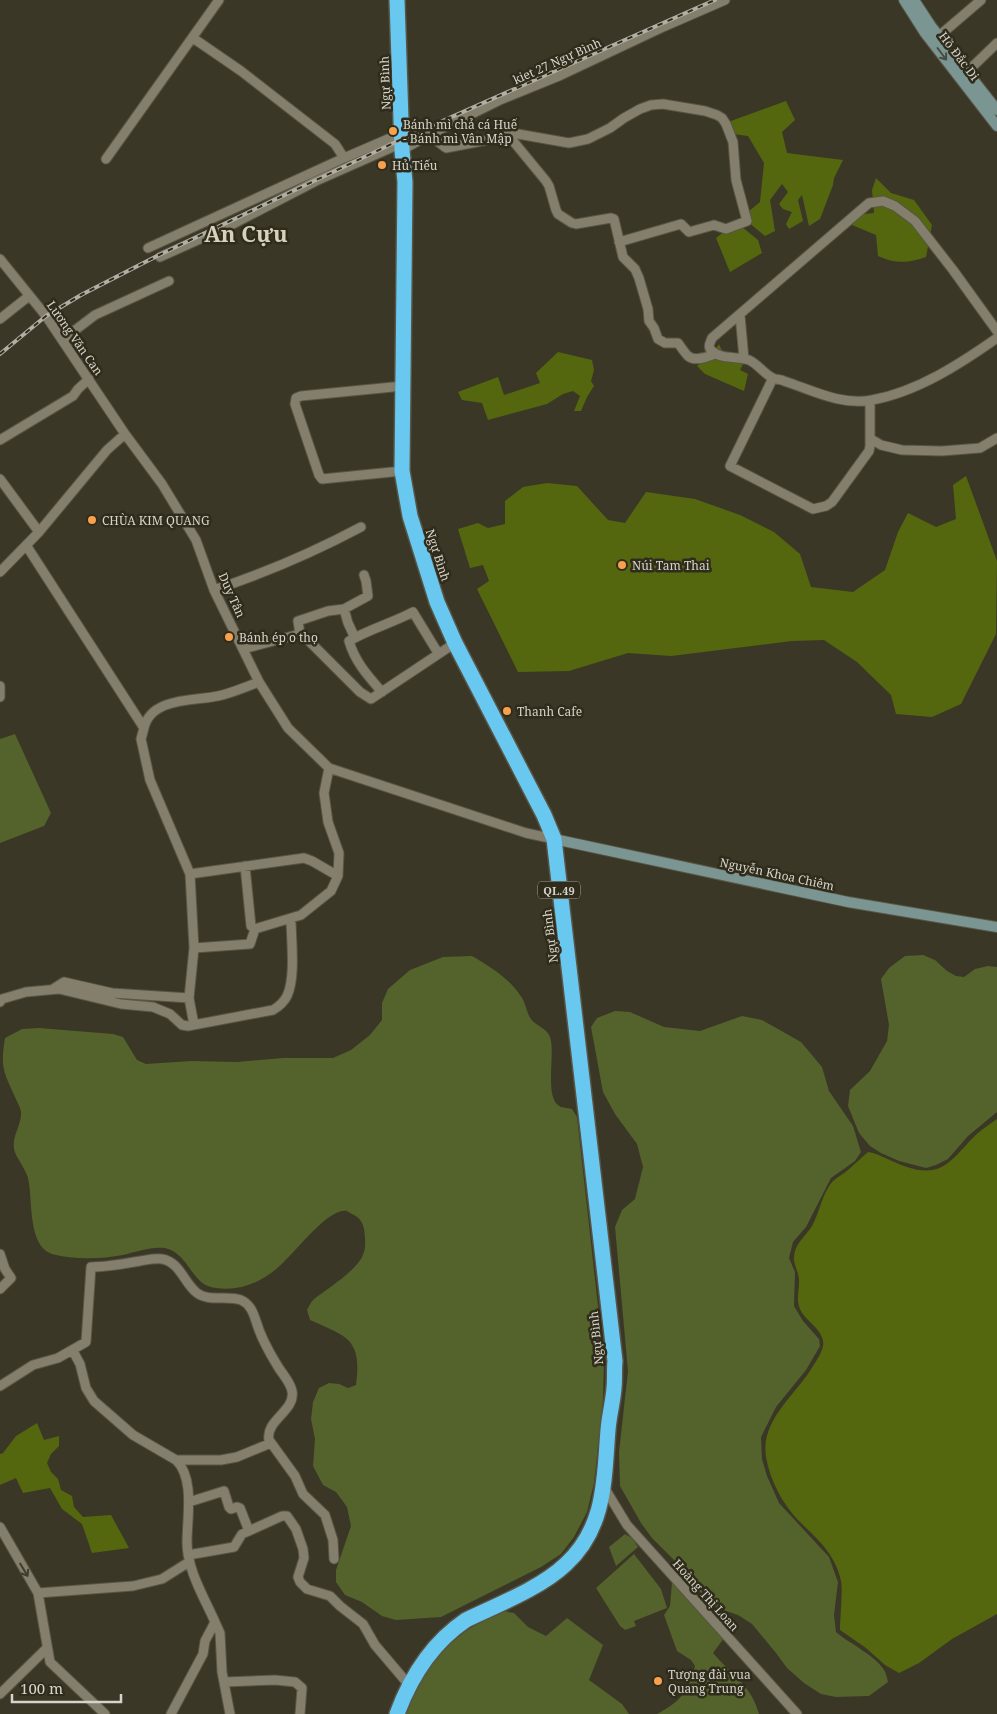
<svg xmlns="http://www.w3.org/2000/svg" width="997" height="1714" viewBox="0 0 997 1714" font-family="'Noto Serif',serif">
  <rect width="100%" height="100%" fill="#3a3726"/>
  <path fill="#54622b" d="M15,734L51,813L44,826L0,843V739Z
    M923,955L935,960L947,971L956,976L964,977L975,969L988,966L997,967V1112L968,1136L948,1159L936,1165L926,1168L899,1161L881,1153L870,1146L859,1133L848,1106L850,1090L870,1071L887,1041L889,1025L881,979L889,968L905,956Z
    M472,956C489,966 509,978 520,995C526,1002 526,1012 531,1019C536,1026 547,1028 550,1037C556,1053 543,1100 561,1107C564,1108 569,1108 572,1109L577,1117L604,1360L603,1400L594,1483L587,1512L574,1537L561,1554L541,1567L441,1617L396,1620L382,1616L362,1602L345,1595L336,1582V1570L351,1526L347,1507L336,1492L323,1485L313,1466L315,1439L311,1419L313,1402L319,1388L329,1383L339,1384L348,1388L356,1385C362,1339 348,1337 310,1320L307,1310C309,1307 310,1303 313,1300C316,1297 321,1294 325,1291C337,1282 360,1267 364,1252C366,1246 365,1235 364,1229C363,1223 359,1217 354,1215C351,1214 349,1212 347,1211C326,1208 292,1258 275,1270C258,1284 238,1291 216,1288C193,1286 191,1260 171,1250C158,1244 137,1252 123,1255C101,1259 74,1260 52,1254C27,1246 33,1198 28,1178C26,1169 14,1155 14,1148C12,1135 22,1125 21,1111C20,1107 17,1102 15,1097C4,1072 0,1069 5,1038L22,1029L39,1028L113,1034L123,1037L137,1060L146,1064L191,1061L237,1062L283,1058H333L351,1050L370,1035L382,1020V1003L388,989L410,970L443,957Z
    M615,1011L630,1012L664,1027L700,1031L742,1016L762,1020L801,1042L822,1067L829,1091L853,1126L861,1152L855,1161L831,1178L806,1227L793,1242L789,1258L795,1272L794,1306L803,1321L819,1339L820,1346L806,1370L776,1407L761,1437L762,1459L767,1476L779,1503L829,1557L838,1582L834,1615L836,1632C850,1644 875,1655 884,1670C886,1673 887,1678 888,1682L869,1696L836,1697L821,1694L804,1683L787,1668L776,1653L752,1624L738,1615L717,1608L705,1598L674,1560L652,1538L641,1523L620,1486L619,1452L628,1371L615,1227L622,1210L635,1199L643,1167L637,1144L615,1114L603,1092L591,1027L597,1018Z
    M625,1534L632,1538L638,1547L616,1566L609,1547Z
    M634,1554L661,1589L667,1608L634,1621L636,1626L625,1630L620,1626L596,1588Z
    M672,1583H675L724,1638L713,1653C731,1674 752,1686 759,1714H657C680,1702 688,1692 695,1666L691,1660L677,1651L664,1615L670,1606Z
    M502,1611L514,1613L528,1627L546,1636L567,1618L603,1645L589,1680L622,1704L629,1714H404C409,1704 412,1694 417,1685C437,1650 466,1627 502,1611Z"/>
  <path fill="#54670f" d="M786,101L795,120L782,132L787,153L843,160L834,178L833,185L820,219L809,226L802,195L798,200L803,221L789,229L786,224L792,212L783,209L779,204L788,192L782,184L770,200L775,231L765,236L742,217L760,202L764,163L748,136L733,134L728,122Z
    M876,178L891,193L914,200L932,225L926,257C909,263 895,264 878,256L876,235L852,225L856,215L874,213L872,190Z
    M736,222L758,240L762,253L730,272L716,238Z
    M719,344L723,353L736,357L743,364L740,370L748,374L744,391L705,374L697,366L712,355Z
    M558,352L592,360L594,370L591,381L594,386L587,397L581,411H574L580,396L573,391L563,394L547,404L488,420L482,403L462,400L458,392L498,377L504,395L540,383L536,373Z
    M966,476L997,561L996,634L961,704L932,717L896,714L891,695L857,662L824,640L792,641L671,656L628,653L569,671L518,672L477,589L489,581L483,565L470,568L458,529L478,523L488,528L505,524V501L523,487L547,483L577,486L608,520L625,523L646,492L695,499L740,515L774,532L800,554L811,587L853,592L885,570L898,532L908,513L936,527L956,519L953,485Z
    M997,1119V1614L952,1639L919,1663L899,1673L885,1665L866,1648L840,1630C840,1618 843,1590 841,1581C835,1553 817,1539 798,1520C782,1503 770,1480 766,1457C760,1420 796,1395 813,1366C817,1360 822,1352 823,1346C826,1331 805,1321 800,1309C796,1300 799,1291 799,1283C800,1273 793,1265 794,1257C795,1243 805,1237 812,1226C820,1212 822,1193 833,1181C837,1177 844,1174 848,1170C855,1164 861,1158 868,1152C875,1152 897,1164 907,1167C945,1180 954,1155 978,1133C984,1128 991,1123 997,1119Z
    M37,1423L44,1440L59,1436V1446L51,1454L47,1463L51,1472L58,1479L61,1490L72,1496L74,1507L83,1517L111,1515L129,1548L92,1553L82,1524L62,1509L50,1488L23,1493L16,1478L0,1485V1454L3,1453L16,1436Z"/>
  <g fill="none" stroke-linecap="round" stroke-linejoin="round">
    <defs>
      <path id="street" d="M939,36L981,0
        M967,72L997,43
        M429,135L446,148L518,134L569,143L588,139L610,128L624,118L640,109L651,105L663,104L705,111L717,115L722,118L726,124L733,142L736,180L747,221L726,229L714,225L689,232L681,224L619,242
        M509,136L546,181L549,186L556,210L558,214L572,223L576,224L611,218L614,219L623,257L635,269L639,278L648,309L649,321L654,328L658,339L665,343H678C681,347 684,352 688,356C695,362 707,357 715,354
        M402,150L429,135L500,100L559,76L663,27L725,0
        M344,158L402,133
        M106,159L219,0
        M148,248L344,158L335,144L241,71L193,38
        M160,257L229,226L316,181L402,143
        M0,259L46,316L125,434L162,484L196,540L214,590L259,682L288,728L329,768L526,833L554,839
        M740,315L744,359
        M0,319L29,296
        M997,331L953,270L915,221L895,206L883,201L869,203L712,338C710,343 707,347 712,351C721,360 738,356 749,360C758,364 764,374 773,378C776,380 781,379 784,381C812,390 841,406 872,400C917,392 960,364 997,338
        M62,340L95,315L169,281
        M773,378L730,466L813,509L826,506L832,502L869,451L870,446V401
        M871,439L881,445L902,450L942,451L980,448L997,438
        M0,440L73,396L78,389L89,379
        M402,471L322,479L319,475L295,404L296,398L301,396L403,386
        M0,479L39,532
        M26,545L144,728L141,739L150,780L190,874L194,948L189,998L194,1025
        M0,572L39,532L107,450L125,434
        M214,590C265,573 314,552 361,527
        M344,609L348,623L355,638
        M300,634L298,621L328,611L344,609L368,596L366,581L364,575
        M243,649L300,634L303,635L360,692L371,699L455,643
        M0,686V697
        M382,692C368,676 355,662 349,641C370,629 392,623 413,612L438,653
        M144,728C151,697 195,701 218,696C232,693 245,687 259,682
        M245,866L251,926L255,929L301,915L331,891L338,876L339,853L328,822L324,793L329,768
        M190,874L304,858L312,861L338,876
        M194,948L250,944L255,929
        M53,989L64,982L112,993L189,998
        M0,1002L2,999L26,992L59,989L121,1004L153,1007L170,1014L182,1025L188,1026L273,1010C278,1007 284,1002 287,996C296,977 291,940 291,918
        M0,1254L5,1269L11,1278L0,1289
        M73,1351L80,1364L86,1388L94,1401L133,1435L176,1460C195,1478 187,1518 187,1542C187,1570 204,1597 215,1622L205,1641L203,1654L171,1714
        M0,1386L33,1365L58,1358L86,1342L91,1267C107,1267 123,1264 140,1261C147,1260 154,1258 162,1259C180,1262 184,1283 197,1293C209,1302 227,1295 241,1300C250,1304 253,1312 256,1321C260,1335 269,1352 277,1365C282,1374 290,1381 292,1391C296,1411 265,1420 269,1440L295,1476L303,1494L325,1515L333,1540L334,1559
        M176,1460H221L237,1457L271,1443
        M604,1487L627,1525L797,1714
        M189,1502L224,1491L229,1507L231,1509L237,1507L240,1508L249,1531
        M0,1527L38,1593L50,1662L105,1714
        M188,1555L234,1547L242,1534L282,1516H287L296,1529L303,1549L304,1558L298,1577L300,1582L307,1589L330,1596L340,1606L363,1624L375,1645L409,1685
        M38,1593L133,1586L162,1579L189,1562
        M215,1622L220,1633L222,1672L230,1714
        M224,1682L275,1680L295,1682L302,1688L300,1714
        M0,1694L46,1649"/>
      <path id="secondary" d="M904,0L925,33L997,126
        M914,0L931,26L997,110
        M554,839L848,902L997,927"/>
      <path id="highway" d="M397,0L402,150L405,182L402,471L410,516L437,602L455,643L544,815L554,839L615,1361C614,1370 615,1379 614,1388C613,1402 609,1416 608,1430C604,1479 606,1527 566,1564C541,1588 497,1605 466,1620C432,1643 411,1676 397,1714"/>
    </defs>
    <use href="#street" stroke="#585546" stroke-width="11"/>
    <use href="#secondary" stroke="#585546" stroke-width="12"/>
    <use href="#highway" stroke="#585546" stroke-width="18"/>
    <use href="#street" stroke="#837f6c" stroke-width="9"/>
    <use href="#secondary" stroke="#7b9593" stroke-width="10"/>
    <use href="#highway" stroke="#69c8ef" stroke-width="15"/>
    <defs>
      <path id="rail" d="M0,354L46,316L81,295L159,255L402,139L715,0"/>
    </defs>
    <use href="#rail" stroke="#b1afa4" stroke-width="4"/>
    <use href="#rail" stroke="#302c1c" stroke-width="2" stroke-dasharray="5.5" stroke-linecap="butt"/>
  </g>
  <defs><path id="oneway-shaft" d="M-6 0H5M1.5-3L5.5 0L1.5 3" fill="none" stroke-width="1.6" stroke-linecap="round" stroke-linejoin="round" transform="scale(1.25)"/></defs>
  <use stroke="#464c40" href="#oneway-shaft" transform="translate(942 54) rotate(53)"/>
  <use stroke="#413d2c" href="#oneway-shaft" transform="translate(24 1570) rotate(59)"/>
  <g fill="#f9a04c" stroke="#302c1c" stroke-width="2">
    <circle cx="393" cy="131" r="5"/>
    <circle cx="382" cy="165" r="5"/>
    <circle cx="92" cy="520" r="5"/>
    <circle cx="622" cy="565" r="5"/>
    <circle cx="229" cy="637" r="5"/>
    <circle cx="507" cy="711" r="5"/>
    <circle cx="658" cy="1681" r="5"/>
  </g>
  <g text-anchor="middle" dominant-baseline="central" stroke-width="5" stroke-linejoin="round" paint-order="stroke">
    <rect fill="#302c1c" stroke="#a4a296" stroke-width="1" x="538" y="881.5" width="42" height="17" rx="4"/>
    <g font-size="11" font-weight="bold" fill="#d6d4ca">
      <text x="559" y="890">QL.49</text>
    </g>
    <g font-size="12" fill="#d6d4ca" stroke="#302c1c">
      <text transform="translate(959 56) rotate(53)">Hồ Đắc Di</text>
      <text transform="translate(557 61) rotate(-24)">kiet 27 Ngự Bình</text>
      <text transform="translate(385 83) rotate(-92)">Ngự Bình</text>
      <text transform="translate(75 338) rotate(55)">Lương Văn Can</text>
      <text transform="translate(438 555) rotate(72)">Ngự Bình</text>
      <text transform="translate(232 595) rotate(66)">Duy Tân</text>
      <text transform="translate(777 874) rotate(12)">Nguyễn Khoa Chiêm</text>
      <text transform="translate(550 936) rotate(-97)">Ngự Bình</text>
      <text transform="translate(596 1338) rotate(-96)">Ngự Bình</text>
      <text transform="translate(706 1595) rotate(48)">Hoàng Thị Loan</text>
    </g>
    <g font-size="12" fill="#d6d4ca" stroke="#302c1c" text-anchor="start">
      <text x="403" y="124">Bánh mì chả cá Huế<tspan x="403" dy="14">- Bánh mì Vân Mập</tspan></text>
      <text x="392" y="165">Hủ Tiếu</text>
      <text x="102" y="520">CHÙA KIM QUANG</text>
      <text x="632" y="565">Núi Tam Thai</text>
      <text x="239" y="637">Bánh ép o thọ</text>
      <text x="517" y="711">Thanh Cafe</text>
      <text x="668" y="1674">Tượng đài vua<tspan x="668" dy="14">Quang Trung</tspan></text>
    </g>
    <g font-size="22" font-weight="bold" fill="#d6d1bc" stroke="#302c1c">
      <text x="246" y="233">An Cựu</text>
    </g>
  </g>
  <path d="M12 1694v8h109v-8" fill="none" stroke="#d6d4ca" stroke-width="2.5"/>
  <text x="20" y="1694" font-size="15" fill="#d6d4ca" stroke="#302c1c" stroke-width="4" paint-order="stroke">100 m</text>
</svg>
